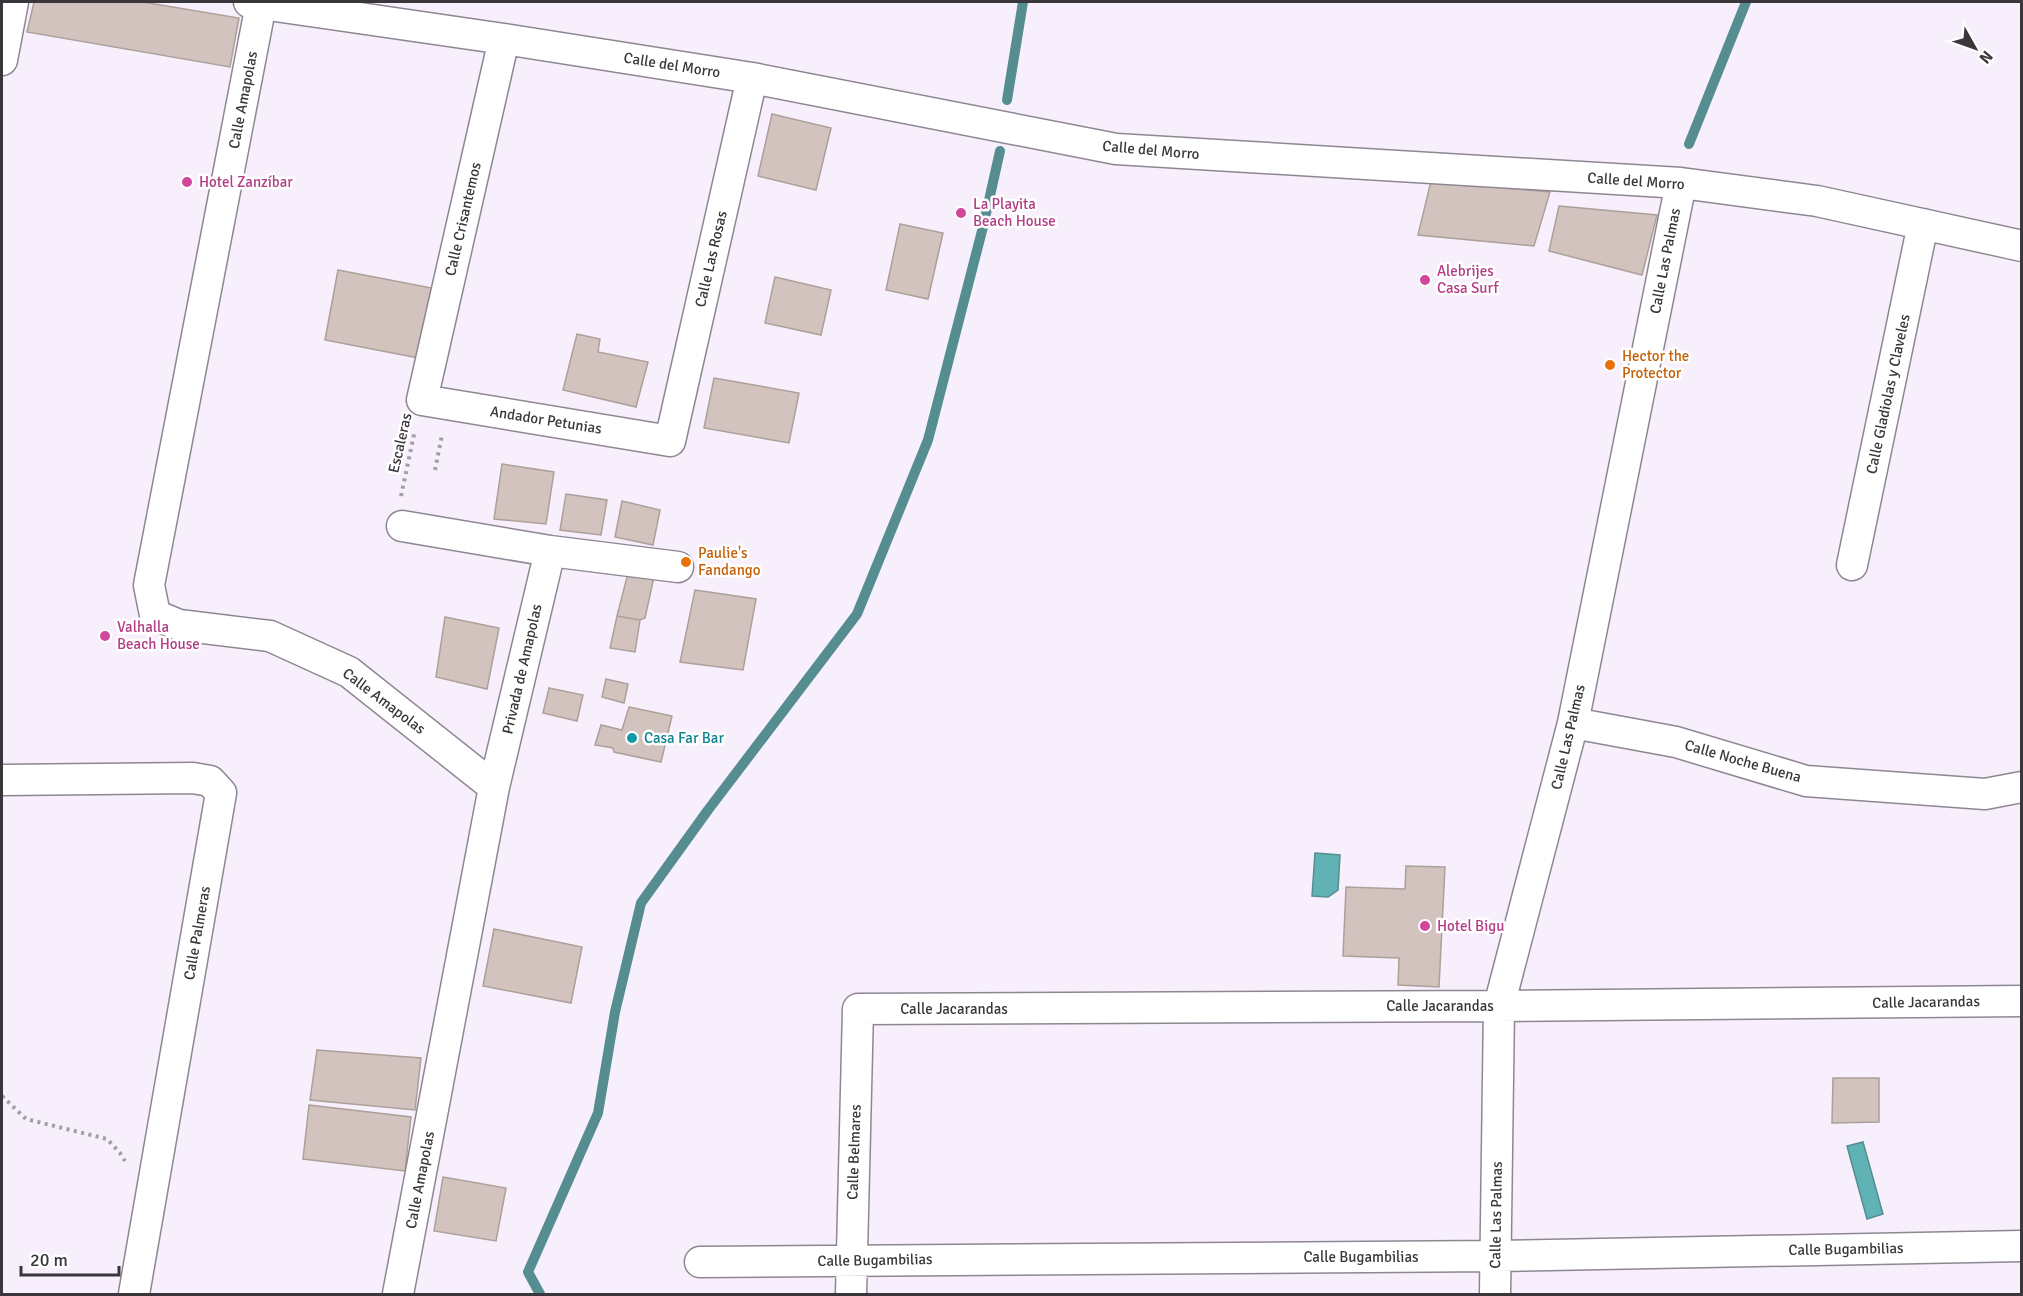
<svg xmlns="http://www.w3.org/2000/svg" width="2023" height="1296" viewBox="0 0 2023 1296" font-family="Signika,sans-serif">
  <rect width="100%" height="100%" fill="#f7effc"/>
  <path fill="#61b2b5" stroke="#558d91" stroke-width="1.5" d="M1315,853L1340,855L1338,890L1328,897L1312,896Z
    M1863,1142L1883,1214L1867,1219L1847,1146Z"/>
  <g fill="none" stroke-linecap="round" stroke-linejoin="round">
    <path stroke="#558d91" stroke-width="10" d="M1007,100L1023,2
      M1689,144L1746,2
      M540,1294L528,1272L598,1113L615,1012L641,903L708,810L857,614L928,440L983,227L1000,151"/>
  </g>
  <path fill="#d2c3be" stroke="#ad9f9a" stroke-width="1.5" d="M34,2H143L239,18L230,67L27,32Z
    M772,114L831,128L816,190L758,176Z
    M1431,181L1550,192L1534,246L1418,235Z
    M1559,206L1657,215L1642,275L1549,251Z
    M900,224L943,233L928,299L886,290Z
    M338,270L437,289L424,359L325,340Z
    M775,277L831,290L821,335L765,323Z
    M577,334L600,339L598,352L648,362L636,407L563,390Z
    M714,378L799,393L789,443L704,428Z
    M502,464L554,472L546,524L494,519Z
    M566,494L607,500L601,535L560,530Z
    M622,501L660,510L653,545L615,537Z
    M628,573L654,577L645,618L640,620L617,616Z
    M695,590L756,599L743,670L680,662Z
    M617,616L640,620L635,652L610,648Z
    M445,617L499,628L487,689L436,677Z
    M606,679L628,684L624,703L602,697Z
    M549,688L583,695L577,721L543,713Z
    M629,707L672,716L661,762L614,752L613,748L595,745L601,725L622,730Z
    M1406,866L1445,867L1439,987L1398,985L1399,958L1343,956L1346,887L1405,889Z
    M494,929L582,947L571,1003L483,986Z
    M317,1050L421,1058L415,1110L310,1100Z
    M1833,1078H1879V1122L1832,1123Z
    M309,1105L411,1117L405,1171L303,1159Z
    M443,1177L506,1188L496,1241L434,1231Z"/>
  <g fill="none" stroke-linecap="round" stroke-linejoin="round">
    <defs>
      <path id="street" d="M249,2L504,39L752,78L1116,149L1681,183L1817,201L2022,246
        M261,4L149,585L155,615L179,625L270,636L349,672L494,787
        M504,39L422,400L670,441L752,78
        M2,60L13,2
        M402,526L550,551L678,567
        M1852,565L1923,224
        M1573,723L1676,742L1806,781L1985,794L2022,787
        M2,780L193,778L210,781L221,793L134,1294
        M700,1262L1495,1256L2022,1246
        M398,1294L494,787L550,551
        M851,1294L858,1009L1499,1006L2022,1001
        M1495,1294L1499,1006L1573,723L1681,183"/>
    </defs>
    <use href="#street" stroke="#8e8792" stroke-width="33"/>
    <path stroke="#a29da6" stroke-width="4" stroke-dasharray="3 4.5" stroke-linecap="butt" d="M435,470L442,435
      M401,496L415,430
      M2,1096L26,1119L107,1139L120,1153L125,1161"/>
    <use href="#street" stroke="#fff" stroke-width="30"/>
  </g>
  <g fill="#d1479c" stroke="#fff" stroke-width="2">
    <circle cx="187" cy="182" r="6"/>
    <circle cx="961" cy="213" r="6"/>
    <circle cx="1425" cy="280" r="6"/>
    <circle cx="105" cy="636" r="6"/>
    <circle cx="1425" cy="926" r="6"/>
  </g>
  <g fill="#e8710a" stroke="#fff" stroke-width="2">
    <circle cx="1610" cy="365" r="6"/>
    <circle cx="686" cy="562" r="6"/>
  </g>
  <circle fill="#0f9aa8" stroke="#fff" stroke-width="2" cx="632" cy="738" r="6"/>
  <g text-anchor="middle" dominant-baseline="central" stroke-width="5" stroke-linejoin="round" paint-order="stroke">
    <g font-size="15" fill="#3a373c" stroke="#fff">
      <text transform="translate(672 65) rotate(9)">Calle del Morro</text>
      <text transform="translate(243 100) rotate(-79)">Calle Amapolas</text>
      <text transform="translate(1151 150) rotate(5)">Calle del Morro</text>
      <text transform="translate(1636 181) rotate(4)">Calle del Morro</text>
      <text transform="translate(463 219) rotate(-77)">Calle Crisantemos</text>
      <text transform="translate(711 259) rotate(-77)">Calle Las Rosas</text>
      <text transform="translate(1665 261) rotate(-79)">Calle Las Palmas</text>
      <text transform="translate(1888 394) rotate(-78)">Calle Gladiolas y Claveles</text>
      <text transform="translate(546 420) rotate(9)">Andador Petunias</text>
      <text transform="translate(400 443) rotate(-77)">Escaleras</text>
      <text transform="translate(522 669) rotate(-77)">Privada de Amapolas</text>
      <text transform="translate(384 701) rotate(37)">Calle Amapolas</text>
      <text transform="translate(1568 737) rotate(-77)">Calle Las Palmas</text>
      <text transform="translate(1743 761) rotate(16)">Calle Noche Buena</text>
      <text transform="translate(197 933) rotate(-80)">Calle Palmeras</text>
      <text transform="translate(1926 1002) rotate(-1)">Calle Jacarandas</text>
      <text x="1440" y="1006">Calle Jacarandas</text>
      <text x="954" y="1009">Calle Jacarandas</text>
      <text transform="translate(854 1152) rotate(-88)">Calle Belmares</text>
      <text transform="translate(420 1180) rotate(-79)">Calle Amapolas</text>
      <text transform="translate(1496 1215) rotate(-89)">Calle Las Palmas</text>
      <text transform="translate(1846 1249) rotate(-1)">Calle Bugambilias</text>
      <text x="1361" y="1257">Calle Bugambilias</text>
      <text transform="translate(875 1260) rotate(-1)">Calle Bugambilias</text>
    </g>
    <g font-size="15" fill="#b23c85" stroke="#fff" text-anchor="start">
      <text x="199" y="182">Hotel Zanzíbar</text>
      <text x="973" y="204">La Playita<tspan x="973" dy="17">Beach House</tspan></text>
      <text x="1437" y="271">Alebrijes<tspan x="1437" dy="17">Casa Surf</tspan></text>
      <text x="117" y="627">Valhalla<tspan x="117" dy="17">Beach House</tspan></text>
      <text x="1437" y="926">Hotel Bigu</text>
    </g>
    <g font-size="15" fill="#c56008" stroke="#fff" text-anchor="start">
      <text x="1622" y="356">Hector the<tspan x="1622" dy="17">Protector</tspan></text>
      <text x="698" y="553">Paulie's<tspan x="698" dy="17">Fandango</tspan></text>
    </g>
    <g font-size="15" fill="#0d838f" stroke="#fff" text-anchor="start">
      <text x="644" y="738">Casa Far Bar</text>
    </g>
  </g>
  <rect width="2023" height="1296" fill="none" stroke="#3a373c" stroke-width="6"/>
  <g transform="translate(1975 48) rotate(130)" stroke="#ffffff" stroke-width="4.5" paint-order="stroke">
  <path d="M0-4.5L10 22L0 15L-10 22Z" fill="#3a373c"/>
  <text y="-9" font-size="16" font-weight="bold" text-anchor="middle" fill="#3a373c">N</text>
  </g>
  <path d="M21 1266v9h98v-9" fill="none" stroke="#3a373c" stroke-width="3"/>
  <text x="30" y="1266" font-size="18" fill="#3a373c" stroke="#ffffff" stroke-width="4.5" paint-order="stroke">20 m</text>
</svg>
